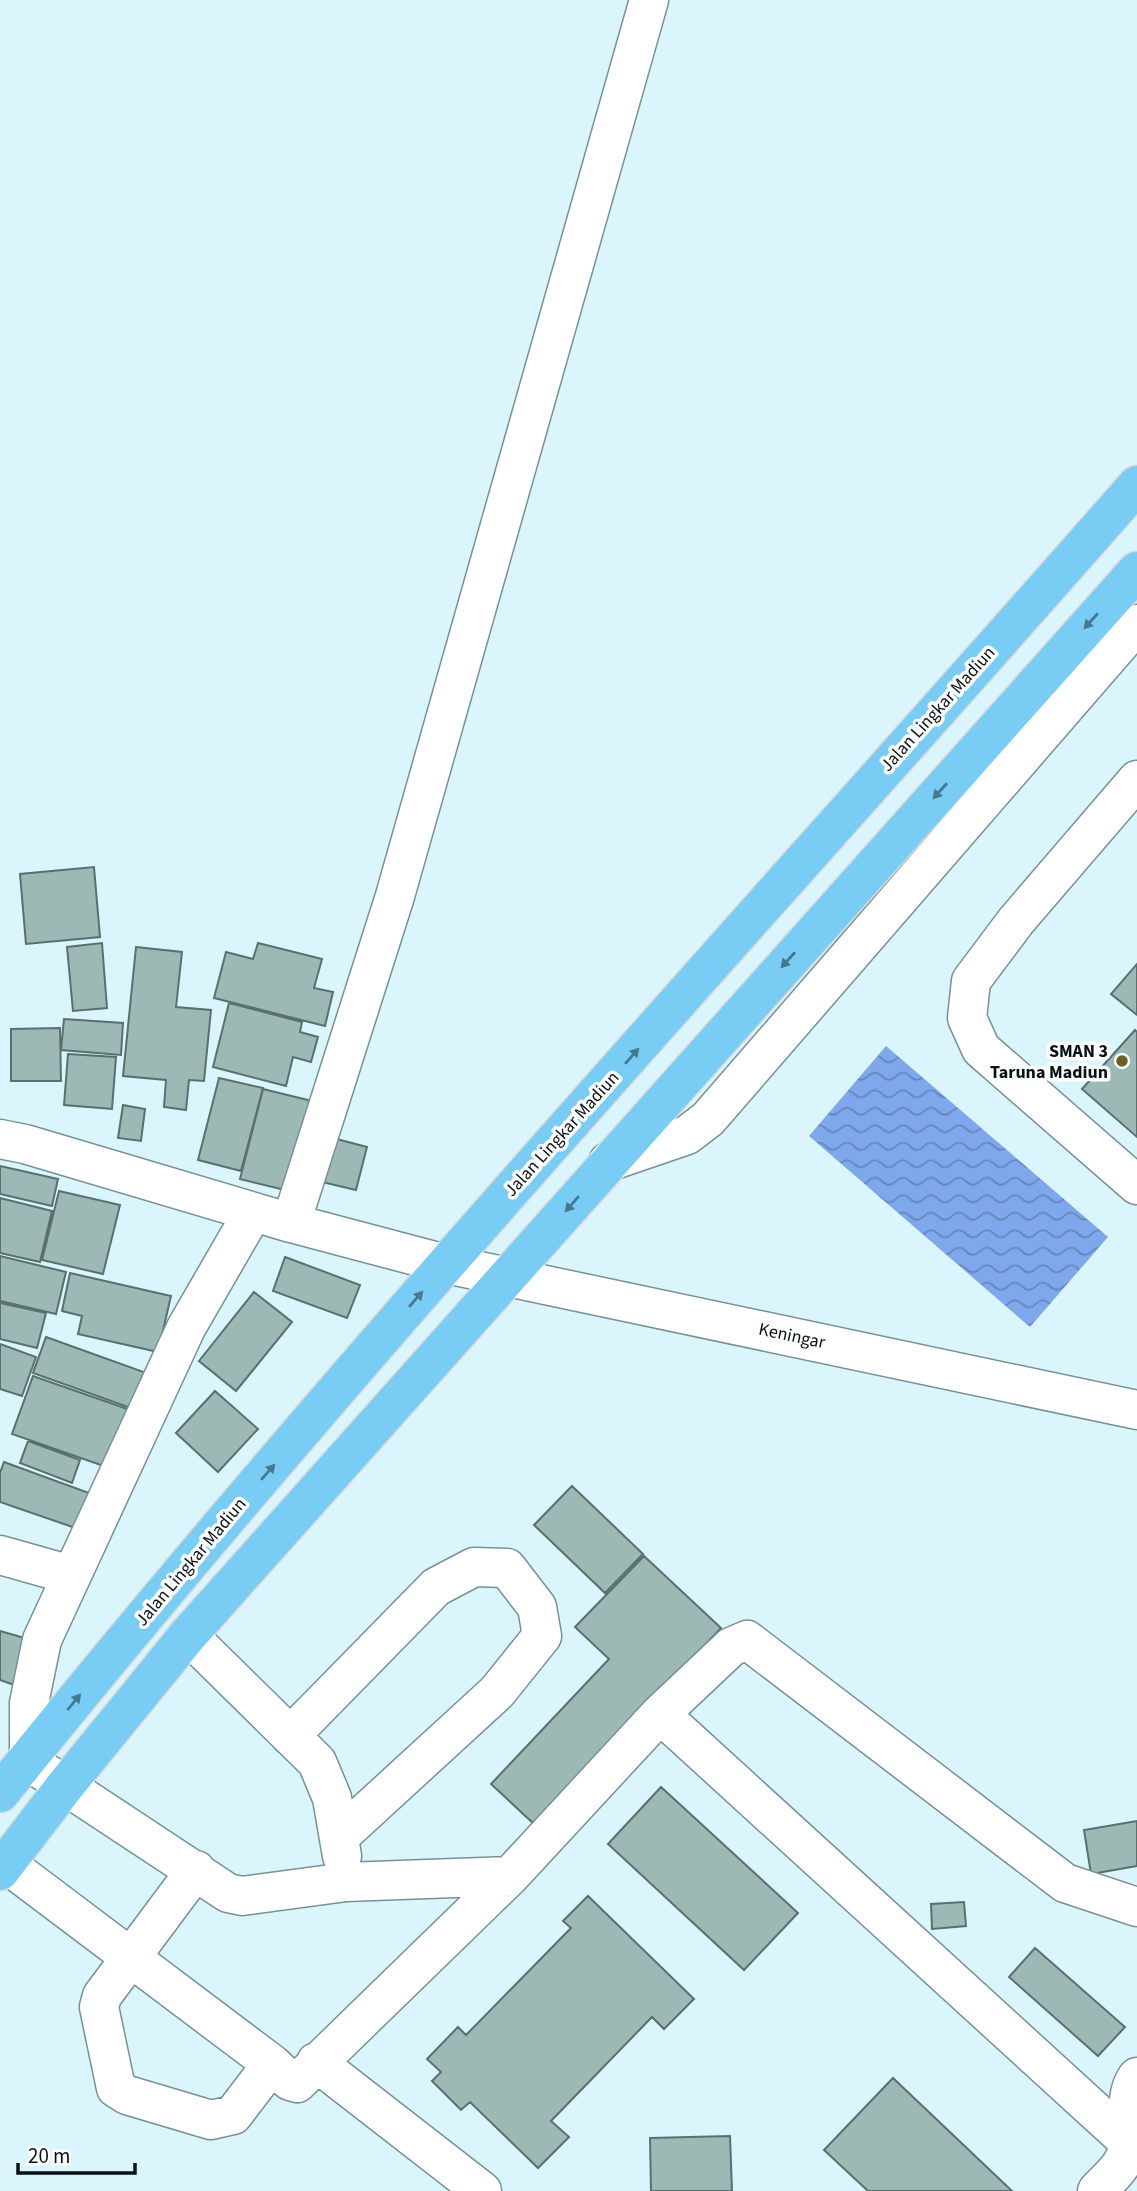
<svg xmlns="http://www.w3.org/2000/svg" width="1137" height="2191" viewBox="0 0 1137 2191" font-family="'Source Sans 3',sans-serif">
  <defs>
    <pattern id="water-waves" width="16" height="10" patternUnits="userSpaceOnUse" patternTransform="scale(1.75)"><rect width="16" height="10" fill="#7fa7ec"/><path d="M0 5q4-4 8 0t8 0" fill="none" stroke="#6687be"/></pattern>
  </defs>
  <rect width="100%" height="100%" fill="#daf6fc"/>
  <path fill="url(#water-waves)" d="M886,1046L1108,1237L1030,1327L809,1136Z"/>
  <path fill="#9db9b6" stroke="#57716f" stroke-width="2" d="M94,867L100,937L26,944L20,874Z
    M102,943L107,1008L73,1011L67,947Z
    M258,943L322,959L314,988L333,992L325,1026L214,998L226,952L253,959Z
    M136,947L182,952L176,1007L211,1010L204,1081L189,1080L186,1110L164,1107L166,1080L123,1076Z
    M1137,964V1015L1111,994Z
    M229,1003L302,1022L300,1032L318,1037L311,1062L293,1057L286,1086L213,1067Z
    M64,1019L123,1023L121,1055L61,1050Z
    M60,1028L61,1081H11V1029Z
    M1135,1030L1137,1032V1137L1082,1089Z
    M68,1054L116,1057L112,1109L64,1105Z
    M219,1078L263,1088L241,1171L198,1160Z
    M263,1089L312,1101L289,1191L240,1179Z
    M123,1105L145,1109L141,1141L118,1138Z
    M333,1138L367,1147L356,1190L322,1182Z
    M0,1166L58,1179L52,1206L0,1194Z
    M59,1191L120,1205L103,1274L42,1260Z
    M0,1198L52,1211L40,1262L0,1253Z
    M0,1256L66,1272L56,1314L0,1301Z
    M285,1257L360,1285L347,1318L273,1291Z
    M70,1273L171,1296L158,1352L78,1334L82,1316L62,1311Z
    M254,1292L292,1322L236,1391L199,1361Z
    M0,1303L46,1313L37,1348L0,1339Z
    M46,1337L152,1375L139,1411L33,1373Z
    M0,1344L36,1357L22,1396L0,1389Z
    M33,1376L136,1412L115,1470L12,1434Z
    M215,1391L258,1429L218,1472L176,1433Z
    M28,1441L80,1460L72,1483L20,1463Z
    M4,1462L100,1497L87,1532L0,1502V1473Z
    M572,1486L643,1554L605,1593L534,1525Z
    M644,1556L721,1628L535,1825L491,1784L609,1659L575,1627Z
    M0,1631L28,1639L14,1685L0,1680Z
    M661,1787L798,1913L744,1970L608,1844Z
    M1137,1821V1866L1091,1874L1084,1830Z
    M588,1896L694,1999L664,2029L652,2017L551,2121L569,2137L538,2168L470,2102L461,2110L432,2081L441,2072L427,2059L458,2027L466,2035L571,1928L563,1921Z
    M964,1902L966,1926L932,1929L931,1904Z
    M1035,1948L1125,2027L1098,2056L1009,1977Z
    M893,2078L1012,2191H868L824,2150Z
    M730,2136L732,2191H651L650,2138Z"/>
  <g fill="none" stroke-linecap="round" stroke-linejoin="round">
    <defs>
      <path id="minor" d="M1137,780L1016,921L971,981L967,1018L981,1049L1137,1185
        M0,1139L25,1144L291,1223L446,1264L1137,1410
        M608,1162L687,1135L708,1119L1137,624
        M253,1212L186,1328L42,1640L29,1703V1757L40,1769L228,1893L242,1896L346,1882L510,1876
        M291,1223L395,896L649,0
        M0,1555L71,1575
        M188,1635L317,1762L332,1798L342,1856
        M660,1714L1130,2143
        M290,1736L436,1587L474,1567L507,1568L537,1607L542,1636L497,1692L339,1837
        M0,1859L272,2064L290,2081L297,2083L510,1876L660,1714L731,1647L747,1640L1065,1883L1137,1907
        M196,1870L102,1996L99,2007L116,2088L127,2095L211,2120L233,2115L272,2064
        M316,2062L482,2191
        M1097,2191C1106,2181 1120,2170 1125,2157C1136,2131 1120,2101 1137,2077"/>
      <path id="major" d="M0,1793C362,1343 756,919 1137,485
        M0,1871L65,1786L188,1635L1137,571"/>
    </defs>
    <use href="#minor" stroke="#779197" stroke-width="41"/>
    <use href="#major" stroke="#d7d9d9" stroke-width="41"/>
    <use href="#minor" stroke="#fff" stroke-width="38"/>
    <use href="#major" stroke="#79cdf5" stroke-width="38"/>
  </g>
  <defs><path id="oneway-solid" d="M-6-.8H1V-3.2L6.5 0L1 3.2V.8H-6Z" transform="scale(1.75)"/></defs>
  <g fill="#467990">
    <use href="#oneway-solid" transform="translate(1091 621) rotate(132)"/>
    <use href="#oneway-solid" transform="translate(940 791) rotate(132)"/>
    <use href="#oneway-solid" transform="translate(788 960) rotate(132)"/>
    <use href="#oneway-solid" transform="translate(632 1056) rotate(-49)"/>
    <use href="#oneway-solid" transform="translate(572 1204) rotate(131)"/>
    <use href="#oneway-solid" transform="translate(416 1299) rotate(-49)"/>
    <use href="#oneway-solid" transform="translate(268 1472) rotate(-49)"/>
    <use href="#oneway-solid" transform="translate(74 1702) rotate(-51)"/>
  </g>
  <circle fill="#6b5f2b" stroke="#fdfdfd" stroke-width="2.5" cx="1122" cy="1061" r="7"/>
  <g text-anchor="middle" dominant-baseline="central" stroke-width="7" stroke-linejoin="round" paint-order="stroke">
    <g font-size="18" fill="#081214" stroke="#fdfdfd">
      <text transform="translate(938 709) rotate(-48)">Jalan Lingkar Madiun</text>
      <text transform="translate(562 1134) rotate(-48)">Jalan Lingkar Madiun</text>
      <text transform="translate(792 1336) rotate(12)">Keningar</text>
      <text transform="translate(191 1562) rotate(-50)">Jalan Lingkar Madiun</text>
    </g>
    <g font-size="18" font-weight="bold" fill="#081214" stroke="#fdfdfd" text-anchor="end">
      <text x="1108" y="1051">SMAN 3<tspan x="1108" dy="21">Taruna Madiun</tspan></text>
    </g>
  </g>
  <path d="M18 2163v10h117v-10" fill="none" stroke="#081214" stroke-width="3.5"/>
  <text x="28" y="2163" font-size="21" fill="#081214" stroke="#fdfdfd" stroke-width="5" paint-order="stroke">20 m</text>
</svg>
